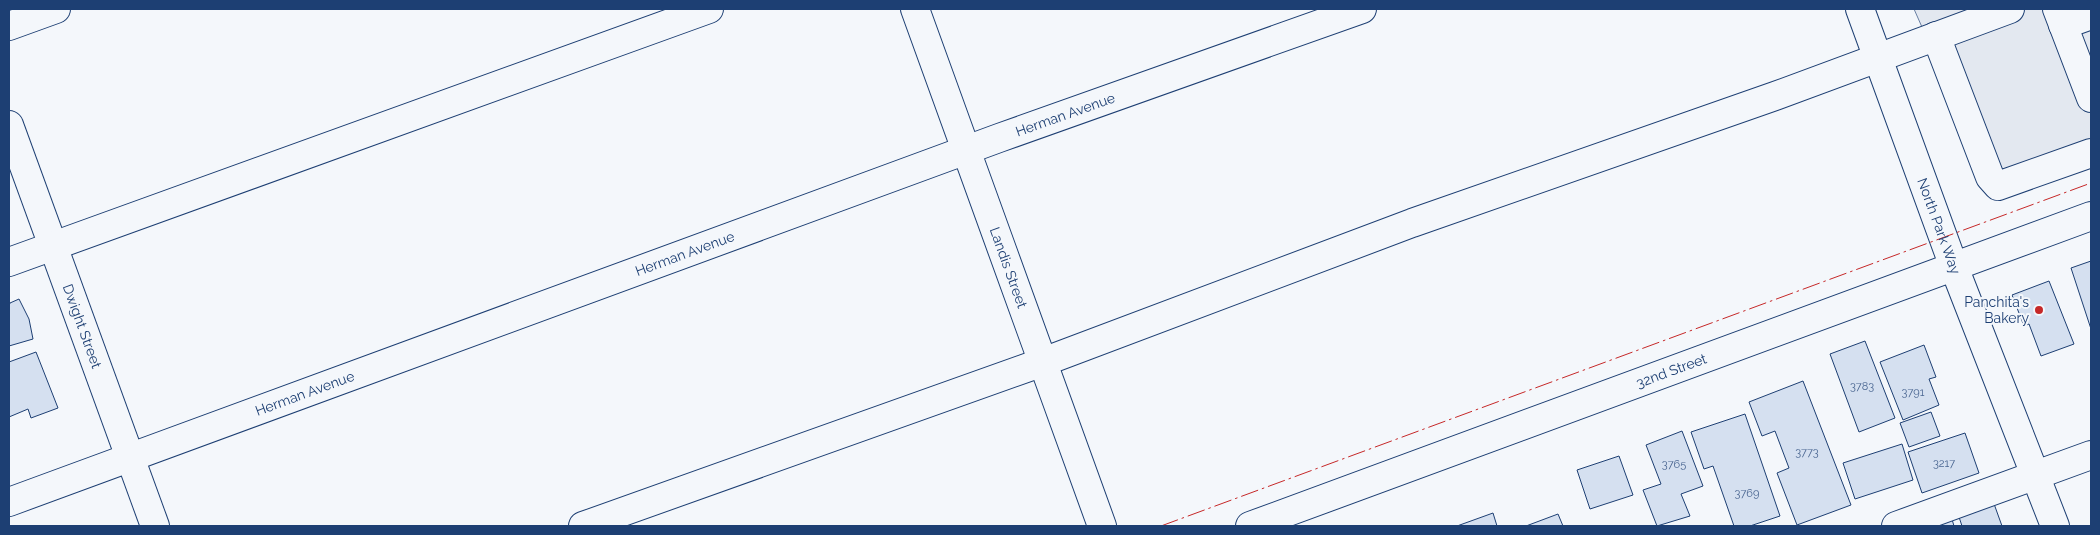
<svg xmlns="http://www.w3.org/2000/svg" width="2100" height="535" viewBox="0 0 2100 535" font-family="Raleway,sans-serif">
  <rect width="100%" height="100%" fill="#f4f7fb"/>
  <path fill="#e3e8f0" stroke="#687fa3" d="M1914,9H2091V163L1996,195Z"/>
  <path fill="#d5e0f0" stroke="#1d3f73" d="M2091,261V329L2071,268Z
    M2049,281L2074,344L2041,356L2029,324L2024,326L2012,295Z
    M19,299L29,319L33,339L9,346V305L10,303Z
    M1865,341L1895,418L1859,432L1830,354Z
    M1924,345L1936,377L1929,379L1939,405L1903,420L1880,362Z
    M36,352L58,408L31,418L28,409L9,417V362Z
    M1803,381L1851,505L1797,525L1777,473L1789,468L1775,431L1762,436L1749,402Z
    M1931,412L1940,436L1909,447L1900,423Z
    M1745,414L1780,516L1750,526H1734L1713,466L1704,469L1691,432Z
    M1682,431L1703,486L1681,494L1690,516L1657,526L1643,490L1661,484L1646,445Z
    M1965,433L1979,473L1922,493L1908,452Z
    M1902,444L1913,480L1855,499L1843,463Z
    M1619,456L1633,495L1590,509L1577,470Z
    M1993,501L2002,526H1962L1958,514Z
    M1493,513L1497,526H1457Z
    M1558,514L1563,526H1526Z
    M1951,516L1954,526H1935Z"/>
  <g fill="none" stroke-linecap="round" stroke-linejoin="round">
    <defs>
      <g id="minor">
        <path id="s1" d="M1860,9L1954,267L2055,526"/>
        <path d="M2057,9L2091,98"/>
        <path d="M2063,25L2091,15"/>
        <path d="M9,26L56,9"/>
        <path d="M1936,36L1990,177L1998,186L2091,153"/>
        <path id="s2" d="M9,125L155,526"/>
        <path d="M9,262L709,9"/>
        <path id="s3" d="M9,502L999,138L1362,9"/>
        <path d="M583,526L1043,362L1412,223L1775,96L2010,9"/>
        <path id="s4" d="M1250,526L2091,216"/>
        <path d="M1896,526L2091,455"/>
      </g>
      <g id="major">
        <path id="s5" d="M915,9L1102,526"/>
      </g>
    </defs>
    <use href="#minor" stroke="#1d3f73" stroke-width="30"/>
    <use href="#major" stroke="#1d3f73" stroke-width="30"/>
    <use href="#minor" stroke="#f4f7fb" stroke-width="28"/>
    <use href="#major" stroke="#f4f7fb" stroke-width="28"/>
    <path stroke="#c62828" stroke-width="1" stroke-dasharray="18 4 2.5 4" stroke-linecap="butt" d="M1161,526L2091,183"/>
  </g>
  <circle fill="#c62828" stroke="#f4f7fb" stroke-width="2" cx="2039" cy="310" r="5"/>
  <g text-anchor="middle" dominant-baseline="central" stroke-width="4" stroke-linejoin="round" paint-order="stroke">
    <g font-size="11" fill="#4b6792">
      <text x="1862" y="386">3783</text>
      <text x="1913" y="392">3791</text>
      <text x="1807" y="452">3773</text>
      <text x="1944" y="463">3217</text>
      <text x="1674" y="464">3765</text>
      <text x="1747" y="493">3769</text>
    </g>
    <g font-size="14" fill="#1d3f73" stroke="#f4f7fb">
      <text stroke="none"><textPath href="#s3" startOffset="1125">Herman Avenue</textPath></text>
      <text stroke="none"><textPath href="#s1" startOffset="231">North Park Way</textPath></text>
      <text stroke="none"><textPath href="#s3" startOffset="720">Herman Avenue</textPath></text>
      <text stroke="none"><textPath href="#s5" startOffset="275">Landis Street</textPath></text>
      <text stroke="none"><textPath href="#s2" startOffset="214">Dwight Street</textPath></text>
      <text stroke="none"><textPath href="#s4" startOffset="449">32nd Street</textPath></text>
      <text stroke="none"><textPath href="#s3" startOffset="315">Herman Avenue</textPath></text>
    </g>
    <g font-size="14" fill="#1d3f73" stroke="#f4f7fb" text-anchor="end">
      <text x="2029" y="302">Panchita's<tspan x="2029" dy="16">Bakery</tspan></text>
    </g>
  </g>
  <rect width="2100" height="535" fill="none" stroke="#1d3f73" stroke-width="20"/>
</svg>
